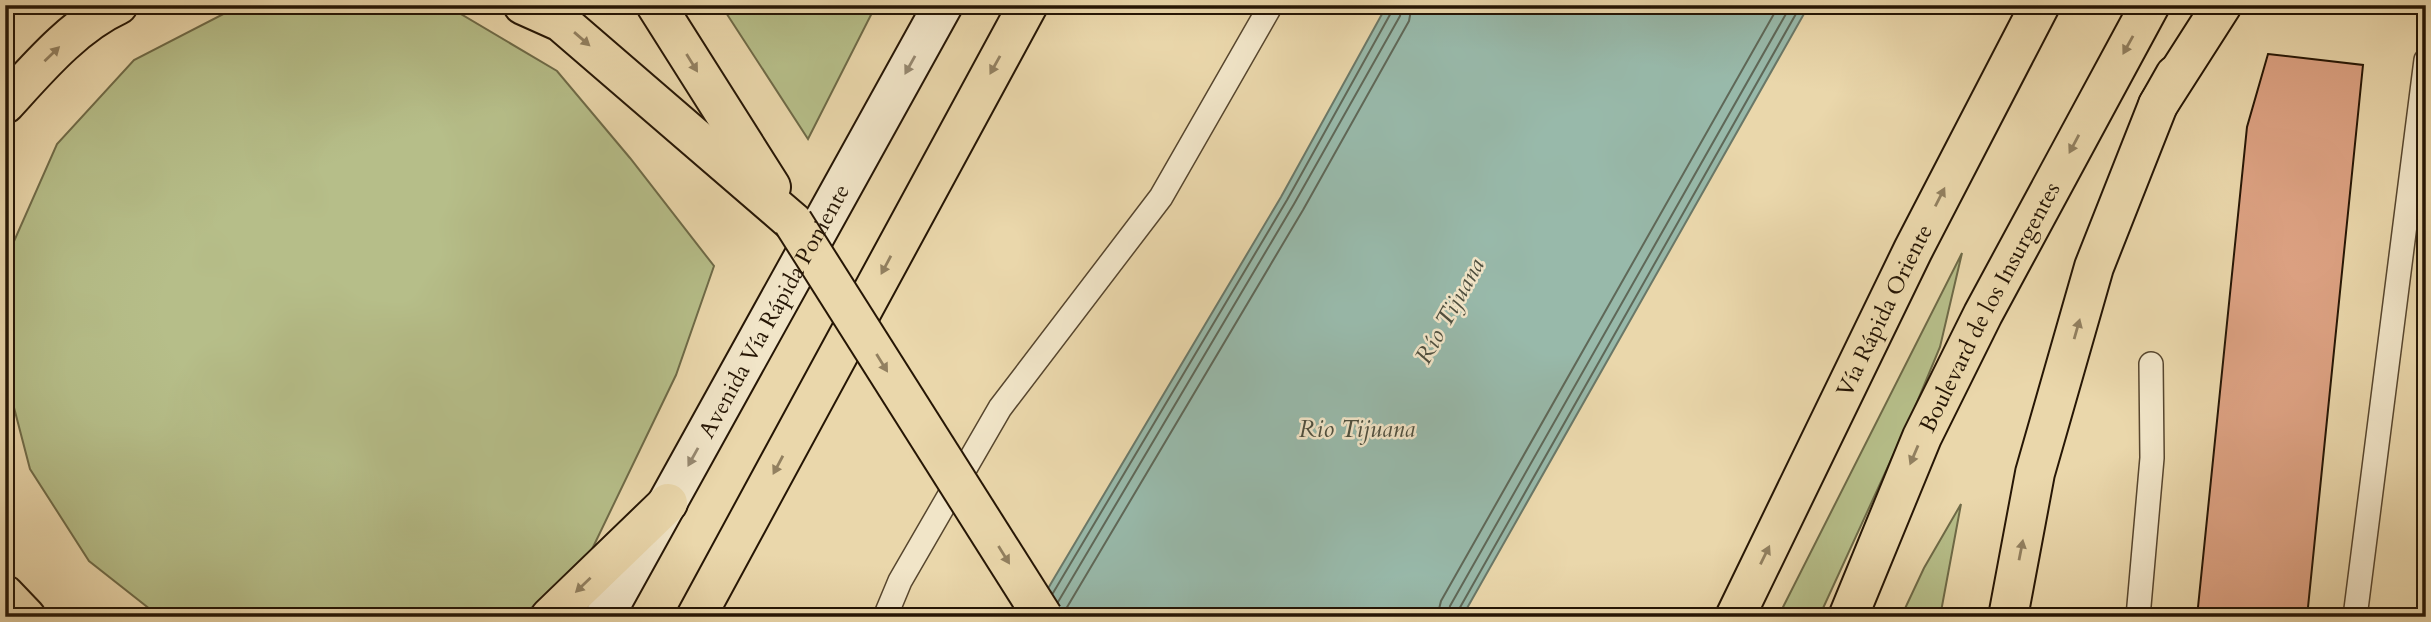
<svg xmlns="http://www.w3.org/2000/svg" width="2431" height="622" viewBox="0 0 2431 622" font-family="Cardo,serif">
  <rect width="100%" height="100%" fill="#ead7ab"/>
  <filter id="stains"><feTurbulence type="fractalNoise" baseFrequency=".00286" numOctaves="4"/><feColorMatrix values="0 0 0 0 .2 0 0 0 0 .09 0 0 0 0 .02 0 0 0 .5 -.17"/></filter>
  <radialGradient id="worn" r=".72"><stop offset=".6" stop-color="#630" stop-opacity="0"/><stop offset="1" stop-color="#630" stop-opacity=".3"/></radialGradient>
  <path fill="#b6be89" stroke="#6e6a47" stroke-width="2" d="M252,5H420L459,13L557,71L630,158L714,266L676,375L582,570L519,617H160L89,561L30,469L5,373V325L11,248L57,144L134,60L235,8Z
    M721,5H876L808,139Z
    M1962,253L1940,347L1913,412L1819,617H1778Z
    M1961,504L1940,617H1901L1924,568Z"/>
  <path fill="#98b9aa" stroke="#6a7868" stroke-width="2" d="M1387,5H1809L1462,617H1031L1281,197Z"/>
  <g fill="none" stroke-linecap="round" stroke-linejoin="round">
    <path stroke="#5f6858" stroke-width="2" d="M1053,593L1287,200L1392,11L1393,5
      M1058,602L1294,204L1400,16L1402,5
      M1063,614L1303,210L1409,21L1412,5
      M1437,617L1441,601L1779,5
      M1448,617L1450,606L1791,5
      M1457,617L1458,611L1801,5"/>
  </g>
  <path fill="#dda283" stroke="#261605" stroke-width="2" d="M2268,54L2363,65L2307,617H2197L2247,127Z"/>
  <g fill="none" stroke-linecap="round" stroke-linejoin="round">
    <defs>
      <path id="service" d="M885,617L900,581L1000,408L1161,197L1271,5
        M2138,617L2152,458L2151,364
        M2355,617L2426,60"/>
      <g id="secondary">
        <path id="s1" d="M604,617L943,5"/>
      </g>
      <g id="primary">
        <path id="s2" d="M1848,617L1922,437L1983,314L2150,5"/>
        <path d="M2008,617L2035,473L2094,267L2158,105L2175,75"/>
      </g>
      <g id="trunk">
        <path d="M523,5L561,22L793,222"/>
        <path d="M656,5L771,187"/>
        <path d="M5,104C37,69 74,25 118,5"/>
        <path d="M2158,105L2222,5"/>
        <path d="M5,595L26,617"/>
        <path d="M550,617L668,503"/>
        <path d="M696,617L1028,5"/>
        <path id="s3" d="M1735,617L1913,250L2040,5"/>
      </g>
    </defs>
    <use href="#service" stroke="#57462e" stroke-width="26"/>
    <use href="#secondary" stroke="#261605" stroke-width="42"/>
    <use href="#primary" stroke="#261605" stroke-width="42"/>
    <use href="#trunk" stroke="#261605" stroke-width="42"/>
    <use href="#service" stroke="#f1e5c8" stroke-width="23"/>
    <use href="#secondary" stroke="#f1e5c8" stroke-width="38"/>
    <use href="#primary" stroke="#ead7ab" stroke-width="38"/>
    <use href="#trunk" stroke="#ead7ab" stroke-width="38"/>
    <defs>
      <path id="trunk-bridge" d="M793,222L1043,617"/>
    </defs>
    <use href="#trunk-bridge" stroke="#261605" stroke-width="42" stroke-linecap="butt"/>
    <use href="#trunk-bridge" stroke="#ead7ab" stroke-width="38"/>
  </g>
  <defs><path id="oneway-solid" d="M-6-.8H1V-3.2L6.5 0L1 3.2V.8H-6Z" transform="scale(1.75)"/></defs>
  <g fill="#928060">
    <use href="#oneway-solid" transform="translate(582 39) rotate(41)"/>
    <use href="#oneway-solid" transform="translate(2128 45) rotate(119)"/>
    <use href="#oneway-solid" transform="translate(52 54) rotate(-44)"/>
    <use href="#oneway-solid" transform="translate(692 63) rotate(58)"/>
    <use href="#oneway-solid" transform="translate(995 65) rotate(119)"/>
    <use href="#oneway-solid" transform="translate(2074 144) rotate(118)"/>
    <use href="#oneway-solid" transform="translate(1940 197) rotate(-63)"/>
    <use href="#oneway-solid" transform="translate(886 265) rotate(118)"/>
    <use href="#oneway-solid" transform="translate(2077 329) rotate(-74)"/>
    <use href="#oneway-solid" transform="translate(882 363) rotate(58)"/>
    <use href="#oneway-solid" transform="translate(1914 455) rotate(113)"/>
    <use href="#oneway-solid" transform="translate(778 465) rotate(118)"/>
    <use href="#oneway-solid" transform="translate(2021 550) rotate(-79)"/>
    <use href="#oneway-solid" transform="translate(1004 555) rotate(58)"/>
    <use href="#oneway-solid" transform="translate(1765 555) rotate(-64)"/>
    <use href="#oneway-solid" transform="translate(583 585) rotate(136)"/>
  </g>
  <g fill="#968870">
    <use href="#oneway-solid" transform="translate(910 65) rotate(119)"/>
    <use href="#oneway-solid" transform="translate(693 457) rotate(119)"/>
  </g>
  <g text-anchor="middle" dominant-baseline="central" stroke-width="5" stroke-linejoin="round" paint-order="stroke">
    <g font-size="23" fill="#261605" stroke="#f1e5c8">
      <text stroke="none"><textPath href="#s2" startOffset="341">Boulevard de los Insurgentes</textPath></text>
      <text stroke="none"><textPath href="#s3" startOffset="341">Vía Rápida Oriente</textPath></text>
      <text stroke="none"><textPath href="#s1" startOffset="350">Avenida Vía Rápida Poniente</textPath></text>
    </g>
    <g font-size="24" font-style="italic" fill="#4e4f3f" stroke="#f1e5c8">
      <text transform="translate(1450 311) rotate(-61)">Río Tijuana</text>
      <text x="1357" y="429">Rio Tijuana</text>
    </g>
  </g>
  <rect width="2431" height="622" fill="none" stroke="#ead7ab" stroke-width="28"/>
  <rect x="7" y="7" width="2417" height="608" fill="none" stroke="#261605" stroke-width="3.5"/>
  <rect x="14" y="14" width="2403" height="594" fill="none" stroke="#261605" stroke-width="2"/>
  <rect width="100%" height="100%" filter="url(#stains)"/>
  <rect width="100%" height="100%" fill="url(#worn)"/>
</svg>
